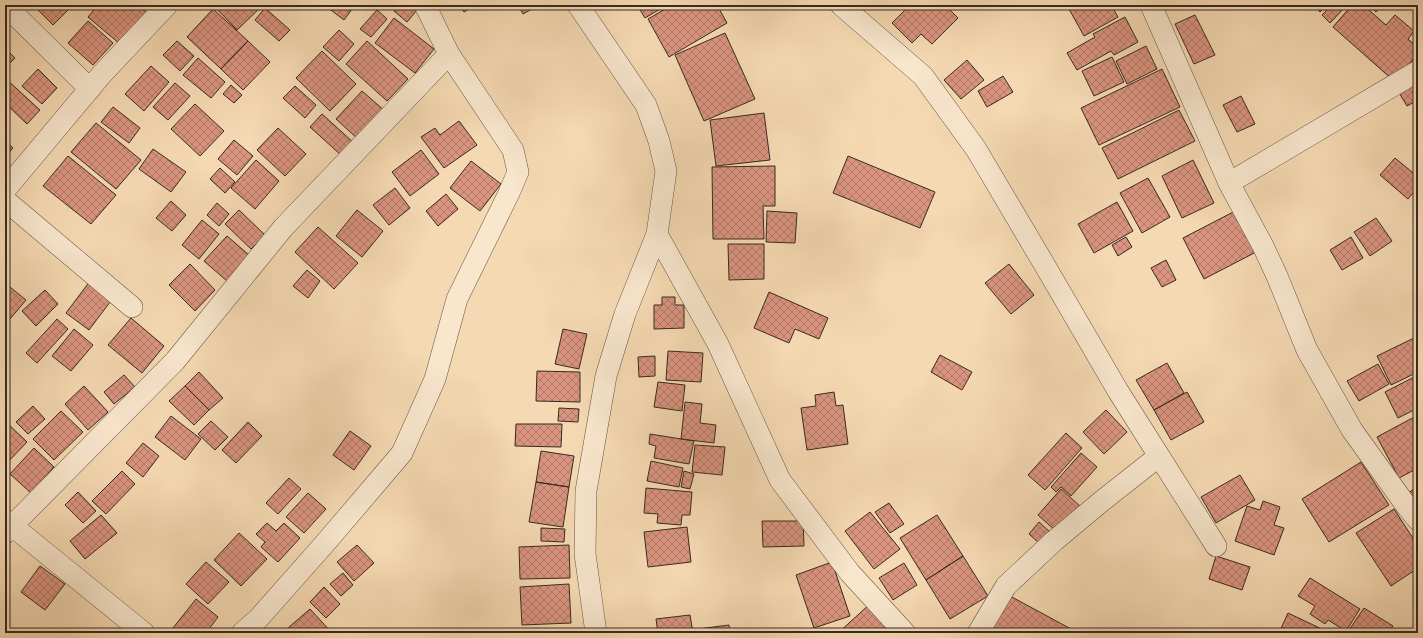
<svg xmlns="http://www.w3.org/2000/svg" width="1423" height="638" viewBox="0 0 1423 638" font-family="'Sorts Mill Goudy',serif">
  <defs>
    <pattern id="building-cross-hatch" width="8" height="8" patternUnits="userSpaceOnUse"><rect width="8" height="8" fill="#da947f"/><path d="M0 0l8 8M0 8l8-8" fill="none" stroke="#b27968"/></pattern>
  </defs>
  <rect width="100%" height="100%" fill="#f5d9b2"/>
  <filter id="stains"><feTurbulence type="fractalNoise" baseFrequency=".005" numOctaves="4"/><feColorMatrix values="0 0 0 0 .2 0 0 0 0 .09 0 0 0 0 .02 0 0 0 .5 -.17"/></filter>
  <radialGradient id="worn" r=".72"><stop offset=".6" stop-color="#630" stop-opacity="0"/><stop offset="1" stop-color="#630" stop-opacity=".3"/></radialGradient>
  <path fill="url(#building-cross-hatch)" stroke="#372a23" d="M33,5H73L53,25Z
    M98,5H138L147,13L120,44L88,17Z
    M213,5H263L237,30Z
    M328,5H355L344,20L327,7Z
    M400,5H411L417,10L407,22L394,11Z
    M459,5H476L464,12Z
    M518,5H539L523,14Z
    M637,5H667L645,18Z
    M672,5H717L727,23L669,57L648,19Z
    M910,5H945L958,18L932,44L921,34L912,43L892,23Z
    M1076,5H1111L1118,17L1084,36L1069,9Z
    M1313,5H1327L1320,12Z
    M1332,5H1347L1330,23L1322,15Z
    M1352,5H1363L1386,25L1395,15L1414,31L1408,39L1418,48V54L1394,81L1333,27Z
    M1369,5H1383L1376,12Z
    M265,8L290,30L279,41L255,20Z
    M213,9L248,41L221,69L187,37Z
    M377,10L387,19L371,37L360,29Z
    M1195,15L1215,55L1194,64L1175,24Z
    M1125,17L1138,42L1114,55L1111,51L1077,70L1067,53L1095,37L1093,34Z
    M394,18L434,49L415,73L375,43Z
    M88,21L113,43L93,65L68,43Z
    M339,30L354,44L339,61L323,47Z
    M725,33L755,99L704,121L675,55Z
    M177,41L194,56L180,71L163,55Z
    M248,41L270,62L243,90L221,69Z
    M367,41L408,79L387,101L346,64Z
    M1146,46L1157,69L1127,84L1116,61Z
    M5,48L15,58L5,68Z
    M322,51L356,84L330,111L296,78Z
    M1112,57L1124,82L1094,96L1082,71Z
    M198,58L225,82L211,98L183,75Z
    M967,60L984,80L961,99L944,80Z
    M151,66L169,82L144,111L125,94Z
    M38,69L57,88L42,104L22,86Z
    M1162,69L1180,107L1099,145L1081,108Z
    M1003,76L1013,92L987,107L978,91Z
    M5,78L40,110L27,124L5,103Z
    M1418,79V100L1407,106L1398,91Z
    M175,83L190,96L168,120L153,107Z
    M231,85L242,95L234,103L223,94Z
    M295,86L316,105L305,118L283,98Z
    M362,91L385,111L359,140L336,119Z
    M1241,96L1255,124L1237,132L1223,105Z
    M195,104L224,131L200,156L171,129Z
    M113,107L140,128L129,143L101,122Z
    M1179,110L1195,141L1118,179L1102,148Z
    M764,113L770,160L716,166L710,120Z
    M322,114L354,143L342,156L310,127Z
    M459,121L477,145L444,168L421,137L435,128L440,135Z
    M96,123L141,160L116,189L71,152Z
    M278,128L306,154L285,176L257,150Z
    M234,140L253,156L237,175L218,159Z
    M5,141L13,148L5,157Z
    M153,149L186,172L171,192L139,169Z
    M421,150L439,174L410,196L392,172Z
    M68,156L116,195L91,224L43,186Z
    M848,156L935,192L920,228L833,193Z
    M1395,158L1418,177V187L1408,199L1380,175Z
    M256,160L279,181L255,209L231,188Z
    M1193,160L1214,203L1182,218L1162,176Z
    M471,161L501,184L480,211L450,188Z
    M775,166V206H763L764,239H713L712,167Z
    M220,168L235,182L225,193L210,179Z
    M1148,178L1170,217L1142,233L1120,193Z
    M395,188L410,208L389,225L373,205Z
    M446,194L458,209L438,226L426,211Z
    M171,201L186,215L172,231L156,218Z
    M1117,202L1133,231L1094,253L1078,224Z
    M217,203L229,214L219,226L207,215Z
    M1239,209L1260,250L1204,279L1183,238Z
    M239,210L265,235L251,249L225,224Z
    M357,210L383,231L362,257L336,236Z
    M767,211L797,213L795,243L766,242Z
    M1376,218L1392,241L1370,256L1354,232Z
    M202,220L219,234L199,259L182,245Z
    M318,227L358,263L334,289L295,252Z
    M227,236L249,255L227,281L204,261Z
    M1126,237L1132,247L1118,256L1112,245Z
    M1351,237L1363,258L1342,270L1330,250Z
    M728,244H764V279L729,280Z
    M1166,260L1176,280L1162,287L1151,268Z
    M190,264L215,290L195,311L169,285Z
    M1009,264L1034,295L1011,314L985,283Z
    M307,270L320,281L308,298L293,286Z
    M90,281L113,298L89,330L66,313Z
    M5,283L26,300L10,319L5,315Z
    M45,290L58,304L36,326L22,311Z
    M769,292L828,318L819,339L795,329L789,343L754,328Z
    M662,297H675V305H684V328L654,329V305H662Z
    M131,318L164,346L142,373L108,345Z
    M57,319L68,329L37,363L26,353Z
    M74,329L93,345L71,371L52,356Z
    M563,329L587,334L579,369L555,364Z
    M1414,338L1418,347V372L1391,385L1377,356Z
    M668,351L703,353L701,382L666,380Z
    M940,355L972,372L962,390L931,372Z
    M655,356V376L639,377L638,357Z
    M1167,363L1184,393L1154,410L1136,380Z
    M1378,364L1389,384L1359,401L1347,381Z
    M537,371L580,372V402L536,401Z
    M199,372L223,398L209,410L185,386Z
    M124,375L135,387L114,404L104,392Z
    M1418,375V408L1398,418L1385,392Z
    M658,382L685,385L682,411L654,407Z
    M84,386L108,412L88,430L65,404Z
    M185,386L209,410L194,425L169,401Z
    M834,392L836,406L843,405L848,444L807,450L801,408L816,406L815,395Z
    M1187,392L1204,422L1171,440L1154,410Z
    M685,402L702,404L700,423L716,425L714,443L681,439Z
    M33,406L45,419L28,434L16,422Z
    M559,408L579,409L578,422L558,421Z
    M1106,410L1127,432L1104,454L1083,432Z
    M61,411L83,432L54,460L33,439Z
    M1418,415V468L1399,478L1377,437Z
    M171,416L201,439L185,460L155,437Z
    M5,421L27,442L5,465Z
    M211,421L228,437L215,450L198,434Z
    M248,422L262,436L236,463L222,450Z
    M516,424H562L561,447L515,446Z
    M350,431L371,446L354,470L333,455Z
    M1066,433L1082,448L1045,490L1028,475Z
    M650,434L694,441L689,464L654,458L656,446L649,444Z
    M143,443L159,456L143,477L126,463Z
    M695,445L725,447L722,475L692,472Z
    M34,448L54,467L31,493L10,474Z
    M541,451L574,456L569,487L536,482Z
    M1081,453L1097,467L1071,496L1061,487L1056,492L1051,487Z
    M651,461L683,468L679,487L647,481Z
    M1361,462L1389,505L1329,542L1302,499Z
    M122,471L135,484L106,514L92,501Z
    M684,471L694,474L690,489L681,487Z
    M1240,475L1255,500L1216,523L1201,497Z
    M289,478L301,489L278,514L266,503Z
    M536,482L569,487L563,527L529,522Z
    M1418,484V507L1406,496Z
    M646,488L692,492L690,515H682L681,525L657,523L658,514L644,513Z
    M1061,489L1081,507L1058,533L1038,515Z
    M78,492L96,511L83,523L65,505Z
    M308,493L326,509L304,533L286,517Z
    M1263,501L1280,507L1274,525L1284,528L1274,555L1235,541L1247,506L1260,510Z
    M889,503L904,524L890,533L875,512Z
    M1394,509L1418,546V568L1391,586L1356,533Z
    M870,512L900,549L874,569L845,531Z
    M101,515L117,533L85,559L70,541Z
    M937,515L963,556L926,580L900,538Z
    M762,521H803L804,546L763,547Z
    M1039,522L1050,532L1040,544L1029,534Z
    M267,523L276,531L284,523L300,538L278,562L261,547L265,542L256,534Z
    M687,527L691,562L648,567L644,532Z
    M541,528L565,529L564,542L541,541Z
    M239,533L267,559L241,586L214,560Z
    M357,545L374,563L354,581L337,562Z
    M569,545L570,578L520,579L519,547Z
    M963,556L988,596L950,619L926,580Z
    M1216,556L1250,567L1242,590L1209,579Z
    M206,562L229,582L208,604L186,584Z
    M832,562L850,616L814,628L796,575Z
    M904,563L917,585L893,600L879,578Z
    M40,566L65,584L45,610L21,592Z
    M343,573L353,585L341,596L330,584Z
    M1310,578L1360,609L1346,631L1328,620L1325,624L1310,614L1315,606L1298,596Z
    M569,584L571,623L522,625L520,587Z
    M324,587L340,604L326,618L310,602Z
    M1010,596L1071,629L1069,633H990Z
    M196,599L218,617L206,633H179L173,628Z
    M870,604L890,626L881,633H838Z
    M1364,608L1393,626L1388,633H1347Z
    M310,609L332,633H292L288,628Z
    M1288,613L1328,632V633H1279Z
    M690,615L693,633H658L656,619Z
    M729,625L730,633H699L698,629Z"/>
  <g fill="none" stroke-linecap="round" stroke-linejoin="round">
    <defs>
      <path id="street" d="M5,5L90,89
        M578,5L646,105L659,141L666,171L657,234L625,314L606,376L586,491L585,554L596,633
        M841,5L923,76L976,149L1044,264L1118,391L1216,546
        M1151,5L1229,183L1263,246L1277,276L1307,350L1352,430L1408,508L1418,520
        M1229,183L1418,71
        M5,190L102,74L167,5
        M5,200L132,307
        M657,234L718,344L780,480L850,573L905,633
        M5,520L144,633
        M5,533L175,361L283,228L449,54
        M242,633L258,619L327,541L402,453L435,379L457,299L509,193L518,172L513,150L449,54L425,5
        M978,633L1006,586L1054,541L1102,501L1159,456"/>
    </defs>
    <use href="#street" stroke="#665647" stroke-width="22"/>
    <use href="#street" stroke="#f8e6cd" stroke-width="21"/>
  </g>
  <rect width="1423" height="638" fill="none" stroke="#f5d9b2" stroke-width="20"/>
  <rect x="6" y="6" width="1411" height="626" fill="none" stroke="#372a23" stroke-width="2"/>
  <rect x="10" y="10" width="1403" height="618" fill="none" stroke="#372a23"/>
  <rect width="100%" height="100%" filter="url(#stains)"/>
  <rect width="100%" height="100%" fill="url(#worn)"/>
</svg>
